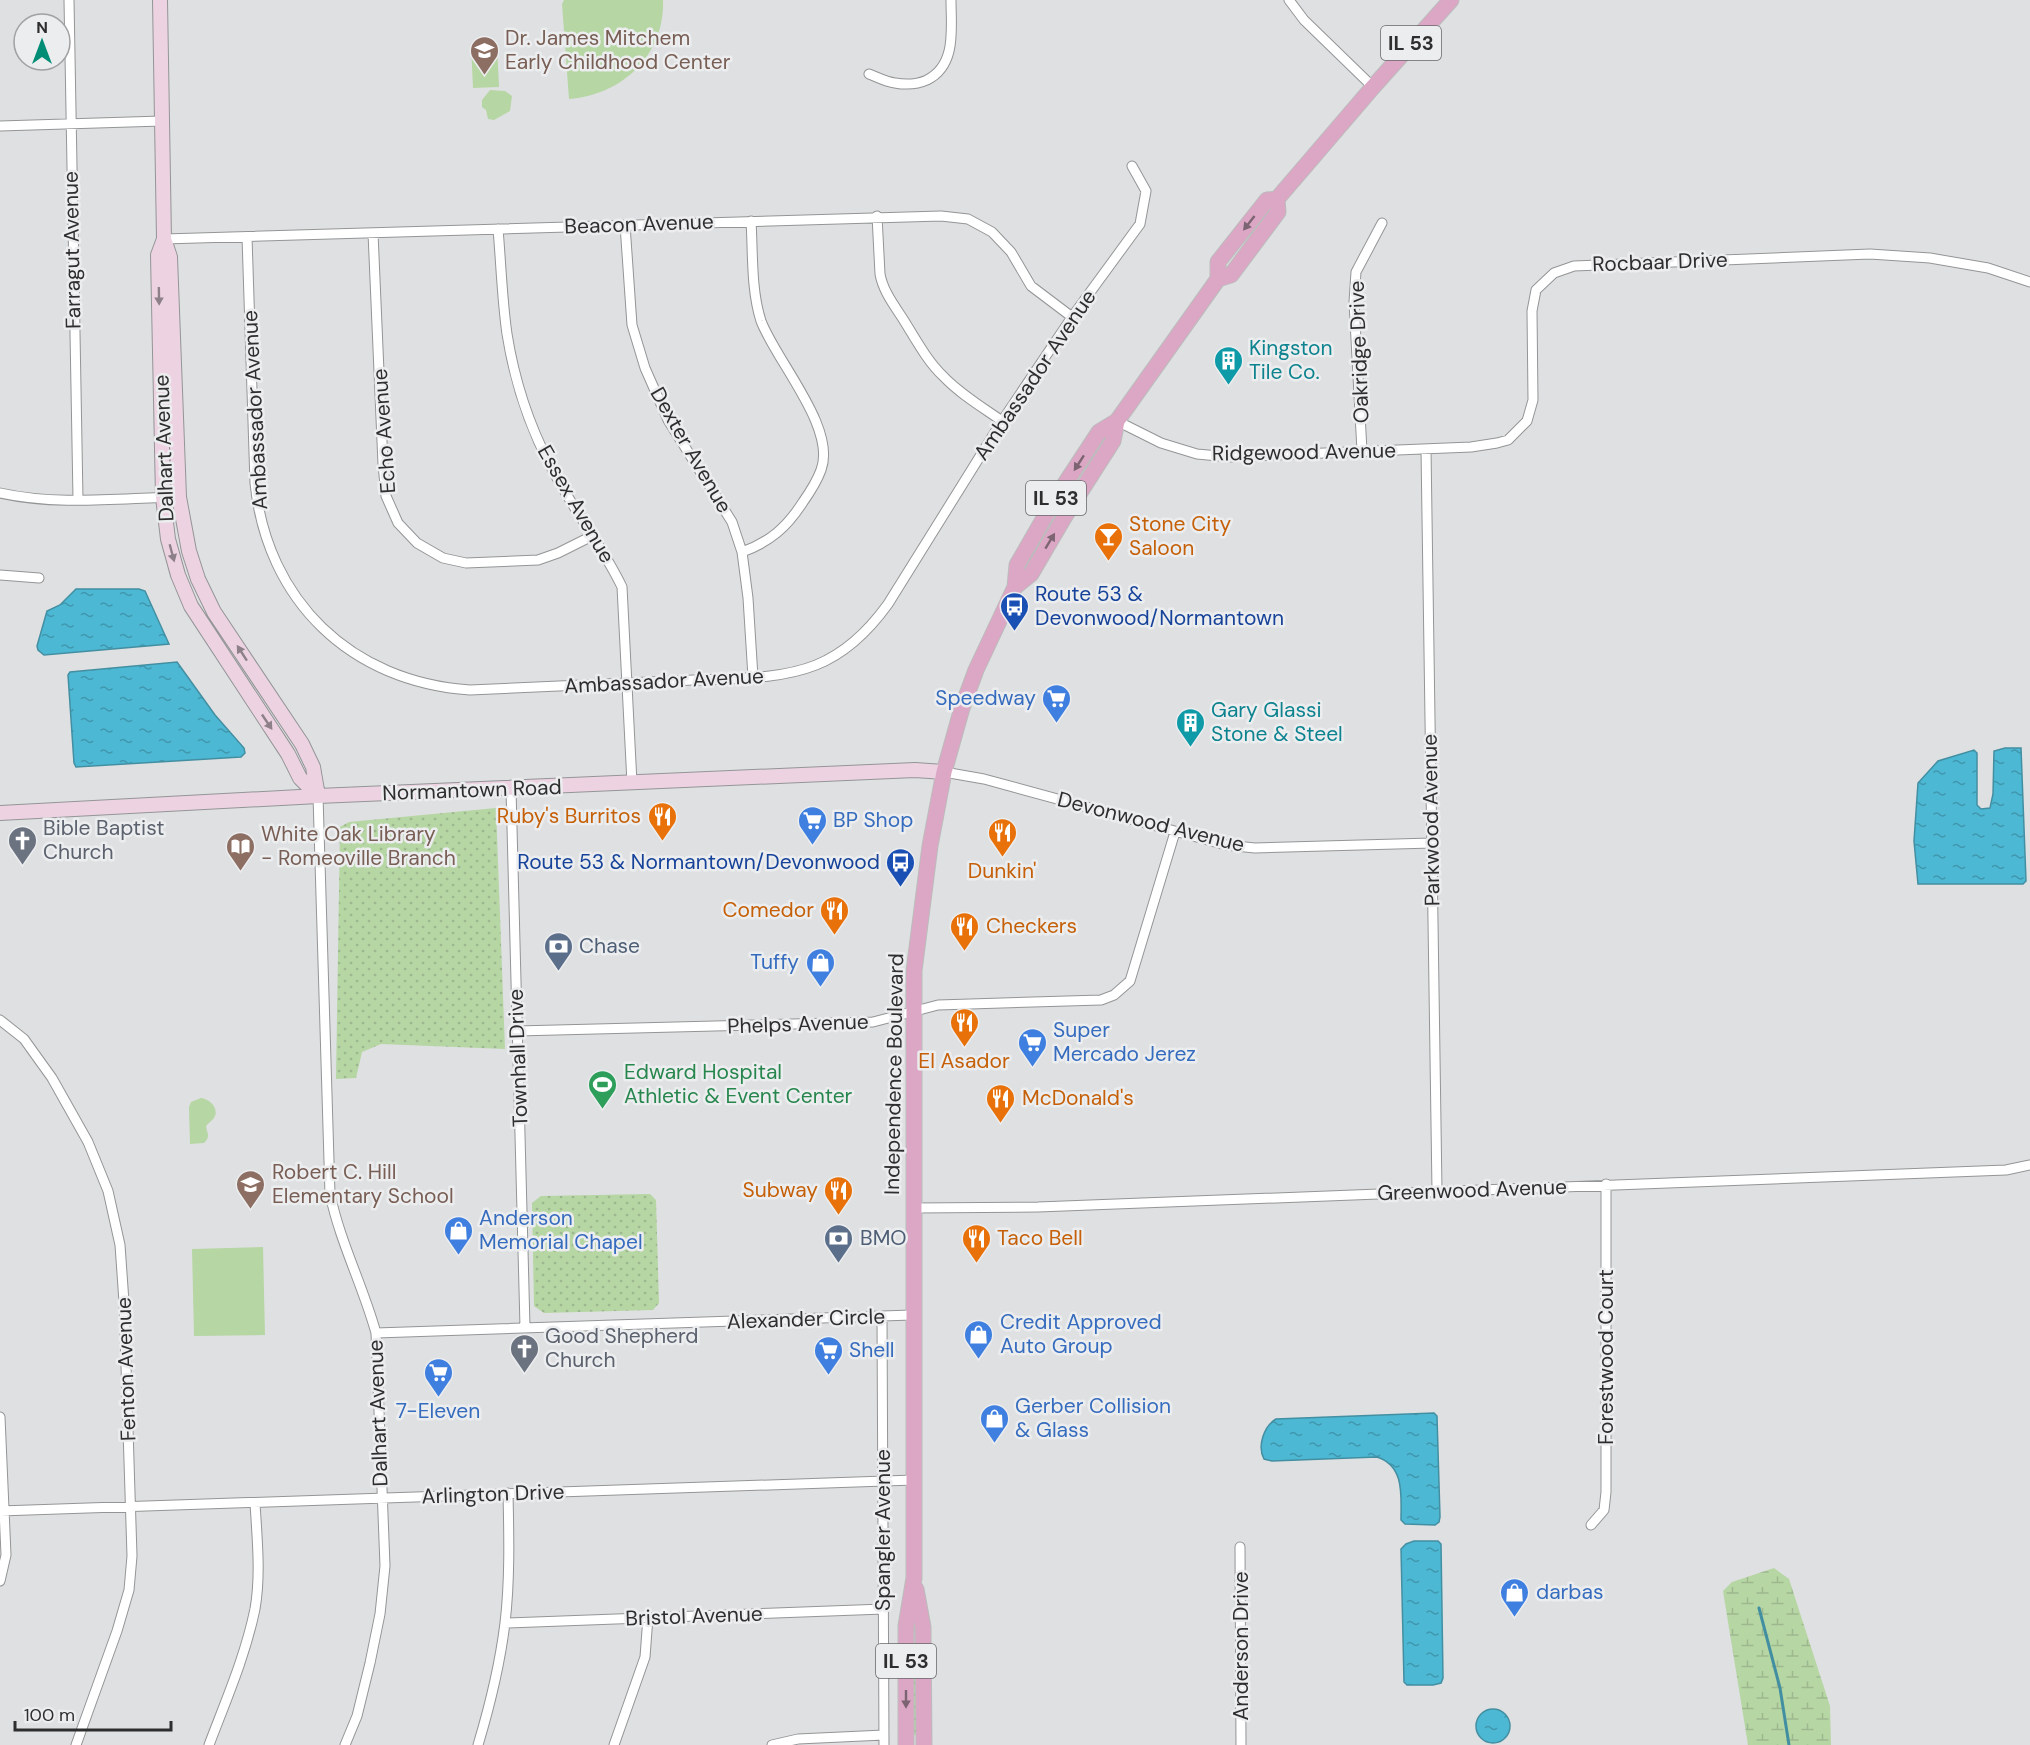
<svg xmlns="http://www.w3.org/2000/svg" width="2030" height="1745" viewBox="0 0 2030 1745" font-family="'DM Sans',sans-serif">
  <defs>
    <pattern id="grass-dots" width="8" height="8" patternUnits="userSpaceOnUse" patternTransform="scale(1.5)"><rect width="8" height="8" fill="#b6d6a4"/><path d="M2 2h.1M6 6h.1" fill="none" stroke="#9db88e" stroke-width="1.8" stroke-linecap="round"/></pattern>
    <pattern id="wetland-marsh" width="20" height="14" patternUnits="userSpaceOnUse" patternTransform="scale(1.5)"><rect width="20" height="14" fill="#b6d6a4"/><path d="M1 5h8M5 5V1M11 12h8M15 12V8" fill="none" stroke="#9db88e"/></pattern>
    <pattern id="water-ripples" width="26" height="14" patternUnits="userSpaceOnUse" patternTransform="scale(1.5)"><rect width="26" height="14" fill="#4cb8d4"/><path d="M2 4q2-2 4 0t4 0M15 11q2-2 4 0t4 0" fill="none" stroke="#4096ac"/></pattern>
  </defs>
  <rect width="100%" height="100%" fill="#dfe0e2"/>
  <path fill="url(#grass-dots)" d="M496,808L505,1049L381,1044L362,1052L356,1078L336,1079L340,827L349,822Z
    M650,1194L656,1200L659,1303L653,1310L544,1313L534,1306L532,1203L541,1196Z
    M917,1674V1735H912V1675Z"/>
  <path fill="url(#wetland-marsh)" d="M1774,1568L1789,1579L1830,1706L1831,1745H1748L1723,1591L1732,1582Z"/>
  <path fill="#b6d6a4" d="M564,0H663C665,55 622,95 569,99L562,4Z
    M497,44L499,87L473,88L471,45Z
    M490,90L505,91L512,96L510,111L494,120L488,119L486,110L482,107V100Z
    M201,1098C209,1099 220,1108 214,1118C212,1121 208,1123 206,1126C207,1134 211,1136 204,1143L190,1144L189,1107L191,1102Z
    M263,1247L265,1335L194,1336L192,1249Z"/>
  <path fill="url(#water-ripples)" stroke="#438fa2" stroke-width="1.5" d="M76,589H139L145,591L169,644L44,655L38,650L37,646L47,611L60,605Z
    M177,662L215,715L244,748L245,753L241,757L76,767L74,763L68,675L70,672Z
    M2005,748H2021L2026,881L2023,884H1918L1914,841L1918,783L1938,761L1974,750L1977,753V805L1981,809L1990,808L1993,794L1994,751Z
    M1434,1413L1437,1416L1440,1517L1439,1522L1435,1525L1405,1524L1401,1520C1401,1496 1405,1466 1377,1457L1272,1461L1264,1459C1257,1446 1264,1426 1276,1419Z
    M1414,1541H1438L1441,1544L1443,1678L1441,1683L1433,1685H1407L1404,1682L1401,1549L1406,1544Z
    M1476 1726a17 17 0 1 1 34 0a17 17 0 1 1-34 0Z"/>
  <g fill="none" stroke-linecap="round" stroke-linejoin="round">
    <path stroke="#438fa2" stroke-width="3" d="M1759,1608L1780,1688L1789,1745"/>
    <defs>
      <path id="street" d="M69,0L78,499
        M1289,0L1304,20L1373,87
        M869,74C877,77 886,82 895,83C906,85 918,84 927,80C957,65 951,28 951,0
        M0,126L162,121
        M877,216L880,274C883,291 894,305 903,319C915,338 927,361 943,376C960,394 982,407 1002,421
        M625,225L632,325L645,368L668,420L732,522L742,552L748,598L753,677
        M498,229C501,263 502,299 507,334C514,378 529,425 550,465C571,507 602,545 622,587L632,783
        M373,233L383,464L386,496L398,523L417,543L443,558L466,563L538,560L558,553L592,536
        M247,237L255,483C267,601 351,682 470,690C544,687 619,684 694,680C734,678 778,680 816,665C846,653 870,629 888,604L1002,421L1072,317L1140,224L1146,191L1132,166
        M164,239L941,216L968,219L992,232L1011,252L1031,286L1072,317
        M1117,421L1161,443L1197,454L1229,457L1471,447L1497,443L1508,440L1527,421L1533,400L1532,311L1536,290L1554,273L1574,266L1870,254L1930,258L1988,268L2030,282
        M1426,449L1437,1191
        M1362,451L1354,302L1356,272L1382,223
        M0,493C58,506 121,498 179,497
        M742,552C770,542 787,527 803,502C810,492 817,481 821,470C837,428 776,361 761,321C751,290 753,253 751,221
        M0,575L39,578
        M944,772L984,779L1226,845L1255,848L1432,843
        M511,789L525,1327
        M318,796L330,1194C340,1242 363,1286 376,1333L385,1566L380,1614L370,1663L357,1716L345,1745
        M0,1020L24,1039L52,1078L88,1142L108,1191L120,1245L124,1302L132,1556L129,1590L117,1631L76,1745
        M517,1031L873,1022L938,1005L1101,1000L1114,995L1130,981L1175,832
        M914,1208L1038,1207L2006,1170L2030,1165
        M882,1316L884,1745
        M376,1333L912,1315
        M0,1417L6,1555L0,1581
        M0,1511L914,1480
        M1591,1525L1604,1510L1606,1492V1184
        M1240,1547L1241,1745
        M505,1623L884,1609
        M209,1745C226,1700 245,1657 255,1609C261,1574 257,1538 255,1503
        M478,1745C490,1705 500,1664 505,1623C510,1580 509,1536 508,1493
        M614,1745L645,1657L648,1617
        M772,1745L798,1739L884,1735"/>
      <path id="secondary" d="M160,0L164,239L158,255L163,497L168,539L178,575L191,606L288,754L300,778L318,796
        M164,239L170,257L179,497L189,551L198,579L214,612L302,744L313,767L318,796
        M0,813L318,796L915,770L944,772"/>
      <path id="primary" d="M1218,279V262L1267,200L1277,199
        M1015,587L1031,574L1065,516L1113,441L1117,421L1218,279L1231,275L1278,212L1277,199L1373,87L1451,0
        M916,1589L923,1627L924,1745
        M906,1745V1626L914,1578V971L930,846L944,772L962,708L976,670L1015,587L1017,565L1055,499L1099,432L1117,421"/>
    </defs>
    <use href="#street" stroke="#939596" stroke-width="11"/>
    <use href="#secondary" stroke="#939596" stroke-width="16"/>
    <use href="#primary" stroke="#bcbcbc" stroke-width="17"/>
    <use href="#street" stroke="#fff" stroke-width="9"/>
    <use href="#secondary" stroke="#edd3e2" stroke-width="14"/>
    <use href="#primary" stroke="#dba7c5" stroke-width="15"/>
  </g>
  <defs><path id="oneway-solid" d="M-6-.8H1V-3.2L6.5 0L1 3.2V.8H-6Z" transform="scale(1.5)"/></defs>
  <g fill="#7c6472">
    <use href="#oneway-solid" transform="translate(1249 223) rotate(128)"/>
    <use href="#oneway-solid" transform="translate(1079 463) rotate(123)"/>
    <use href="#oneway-solid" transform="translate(1050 541) rotate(-59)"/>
    <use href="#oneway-solid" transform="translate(906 1699) rotate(90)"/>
  </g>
  <g fill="#8e8088">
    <use href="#oneway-solid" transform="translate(159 296) rotate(89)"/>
    <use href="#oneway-solid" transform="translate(172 553) rotate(75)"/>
    <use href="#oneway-solid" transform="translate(242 653) rotate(-123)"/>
    <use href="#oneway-solid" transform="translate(267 722) rotate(56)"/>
  </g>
  <defs>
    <symbol id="school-pin" viewBox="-11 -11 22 30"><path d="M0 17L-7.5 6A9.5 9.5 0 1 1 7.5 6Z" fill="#8d6e63" stroke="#ecedef"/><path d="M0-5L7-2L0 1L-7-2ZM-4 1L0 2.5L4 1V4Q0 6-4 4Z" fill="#fff"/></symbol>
    <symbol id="building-pin" viewBox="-11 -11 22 30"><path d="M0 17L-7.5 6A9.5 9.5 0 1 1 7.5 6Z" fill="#0f9aa8" stroke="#ecedef"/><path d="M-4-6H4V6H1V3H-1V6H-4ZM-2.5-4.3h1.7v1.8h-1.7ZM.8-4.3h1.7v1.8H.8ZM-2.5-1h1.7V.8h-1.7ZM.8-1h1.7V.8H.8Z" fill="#fff"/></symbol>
    <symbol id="bar-pin" viewBox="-11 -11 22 30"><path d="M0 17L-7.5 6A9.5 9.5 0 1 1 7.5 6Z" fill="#e8710a" stroke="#ecedef"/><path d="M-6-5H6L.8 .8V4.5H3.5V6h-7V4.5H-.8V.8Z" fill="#fff"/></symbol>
    <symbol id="bus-pin" viewBox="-11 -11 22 30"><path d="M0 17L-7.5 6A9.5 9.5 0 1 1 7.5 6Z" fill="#1a4fb4" stroke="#ecedef"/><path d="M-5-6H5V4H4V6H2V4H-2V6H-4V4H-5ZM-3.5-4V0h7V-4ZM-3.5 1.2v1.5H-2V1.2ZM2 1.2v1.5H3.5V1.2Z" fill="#fff"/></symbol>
    <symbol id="supermarket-pin" viewBox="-11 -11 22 30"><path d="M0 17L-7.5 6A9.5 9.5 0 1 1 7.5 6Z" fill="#3f7fe0" stroke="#ecedef"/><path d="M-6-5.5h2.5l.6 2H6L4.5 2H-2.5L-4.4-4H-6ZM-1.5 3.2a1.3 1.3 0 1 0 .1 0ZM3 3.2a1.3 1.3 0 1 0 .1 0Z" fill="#fff"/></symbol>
    <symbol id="restaurant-pin" viewBox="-11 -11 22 30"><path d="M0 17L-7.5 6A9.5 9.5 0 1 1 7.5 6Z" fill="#e8710a" stroke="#ecedef"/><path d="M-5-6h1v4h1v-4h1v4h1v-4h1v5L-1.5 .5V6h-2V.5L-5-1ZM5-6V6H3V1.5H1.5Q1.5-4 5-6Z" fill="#fff"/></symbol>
    <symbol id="church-pin" viewBox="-11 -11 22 30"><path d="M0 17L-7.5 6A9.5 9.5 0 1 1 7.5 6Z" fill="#6b7280" stroke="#ecedef"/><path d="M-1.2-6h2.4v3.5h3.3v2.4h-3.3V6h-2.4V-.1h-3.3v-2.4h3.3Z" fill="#fff"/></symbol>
    <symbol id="library-pin" viewBox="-11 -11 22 30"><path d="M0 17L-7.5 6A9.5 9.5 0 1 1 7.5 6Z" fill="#8d6e63" stroke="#ecedef"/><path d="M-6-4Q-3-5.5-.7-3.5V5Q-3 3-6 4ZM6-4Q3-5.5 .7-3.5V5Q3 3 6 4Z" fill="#fff"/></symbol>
    <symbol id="bank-pin" viewBox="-11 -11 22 30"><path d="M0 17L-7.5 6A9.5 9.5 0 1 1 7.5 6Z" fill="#5c6f8a" stroke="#ecedef"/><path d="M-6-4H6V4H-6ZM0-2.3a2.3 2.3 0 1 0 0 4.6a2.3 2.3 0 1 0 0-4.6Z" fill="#fff"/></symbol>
    <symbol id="shop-pin" viewBox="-11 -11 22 30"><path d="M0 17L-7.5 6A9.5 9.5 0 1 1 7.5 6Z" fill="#3f7fe0" stroke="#ecedef"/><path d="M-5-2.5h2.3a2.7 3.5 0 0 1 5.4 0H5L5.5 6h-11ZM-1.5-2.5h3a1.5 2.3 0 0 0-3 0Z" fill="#fff"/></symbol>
    <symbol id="stadium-pin" viewBox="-11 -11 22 30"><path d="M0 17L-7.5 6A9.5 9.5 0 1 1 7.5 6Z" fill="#2e9e5b" stroke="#ecedef"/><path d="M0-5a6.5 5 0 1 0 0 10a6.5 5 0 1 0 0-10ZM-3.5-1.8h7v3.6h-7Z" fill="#fff"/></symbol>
  </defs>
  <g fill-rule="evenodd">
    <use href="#school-pin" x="468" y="34" width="33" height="45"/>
    <use href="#building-pin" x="1212" y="344" width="33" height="45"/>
    <use href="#bar-pin" x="1092" y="520" width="33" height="45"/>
    <use href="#bus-pin" x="998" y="590" width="33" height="45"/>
    <use href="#supermarket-pin" x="1040" y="682" width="33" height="45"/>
    <use href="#building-pin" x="1174" y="706" width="33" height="45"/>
    <use href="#restaurant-pin" x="646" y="800" width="33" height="45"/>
    <use href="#supermarket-pin" x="796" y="804" width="33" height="45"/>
    <use href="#restaurant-pin" x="986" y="816" width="33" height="45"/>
    <use href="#church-pin" x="6" y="824" width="33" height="45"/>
    <use href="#library-pin" x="224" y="830" width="33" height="45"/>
    <use href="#bus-pin" x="884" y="846" width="33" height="45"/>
    <use href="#restaurant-pin" x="818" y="894" width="33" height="45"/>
    <use href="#restaurant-pin" x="948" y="910" width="33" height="45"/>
    <use href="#bank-pin" x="542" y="930" width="33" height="45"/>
    <use href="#shop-pin" x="804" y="946" width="33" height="45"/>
    <use href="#restaurant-pin" x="948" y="1006" width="33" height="45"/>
    <use href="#supermarket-pin" x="1016" y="1026" width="33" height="45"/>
    <use href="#stadium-pin" x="586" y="1068" width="33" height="45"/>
    <use href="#restaurant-pin" x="984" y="1082" width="33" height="45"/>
    <use href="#school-pin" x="234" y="1168" width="33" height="45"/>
    <use href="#restaurant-pin" x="822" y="1174" width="33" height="45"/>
    <use href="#shop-pin" x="442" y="1214" width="33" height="45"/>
    <use href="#bank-pin" x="822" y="1222" width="33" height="45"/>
    <use href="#restaurant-pin" x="960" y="1222" width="33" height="45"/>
    <use href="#shop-pin" x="962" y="1318" width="33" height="45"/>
    <use href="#church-pin" x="508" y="1332" width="33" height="45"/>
    <use href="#supermarket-pin" x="812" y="1334" width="33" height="45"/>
    <use href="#supermarket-pin" x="422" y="1356" width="33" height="45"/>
    <use href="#shop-pin" x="978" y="1402" width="33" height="45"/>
    <use href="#shop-pin" x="1498" y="1576" width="33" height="45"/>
  </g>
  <g text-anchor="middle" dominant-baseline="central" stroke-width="5" stroke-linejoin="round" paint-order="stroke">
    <g fill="#ecedef" stroke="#676769" stroke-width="1.5">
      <rect x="1381" y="26" width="60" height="34" rx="4.5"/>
      <rect x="1026" y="481" width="60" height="34" rx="4.5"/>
      <rect x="876" y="1644" width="60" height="34" rx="4.5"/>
    </g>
    <g font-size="20" font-weight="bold" fill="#2e2e2f">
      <text x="1411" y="43">IL 53</text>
      <text x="1056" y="498">IL 53</text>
      <text x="906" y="1661">IL 53</text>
    </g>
    <g font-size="21" fill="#785e54" stroke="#ecedef" text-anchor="start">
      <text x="505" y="38">Dr. James Mitchem<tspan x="505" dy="24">Early Childhood Center</tspan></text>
      <text x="261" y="834">White Oak Library<tspan x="261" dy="24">- Romeoville Branch</tspan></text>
      <text x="272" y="1172">Robert C. Hill<tspan x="272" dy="24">Elementary School</tspan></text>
    </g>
    <g font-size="21" fill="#2e2e2f" stroke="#ecedef">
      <text transform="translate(639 224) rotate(-2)">Beacon Avenue</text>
      <text transform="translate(72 250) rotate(-91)">Farragut Avenue</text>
      <text transform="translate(1660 262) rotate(-2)">Rocbaar Drive</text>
      <text transform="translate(1359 352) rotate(-92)">Oakridge Drive</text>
      <text transform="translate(1035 375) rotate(-56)">Ambassador Avenue</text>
      <text transform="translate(255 410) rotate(-93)">Ambassador Avenue</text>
      <text transform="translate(384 431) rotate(-94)">Echo Avenue</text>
      <text transform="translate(164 448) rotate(-92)">Dalhart Avenue</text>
      <text transform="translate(691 450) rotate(60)">Dexter Avenue</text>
      <text transform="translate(1304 452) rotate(-1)">Ridgewood Avenue</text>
      <text transform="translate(576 504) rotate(60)">Essex Avenue</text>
      <text transform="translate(664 681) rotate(-3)">Ambassador Avenue</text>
      <text transform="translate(472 790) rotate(-2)">Normantown Road</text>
      <text transform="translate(1431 820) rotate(-91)">Parkwood Avenue</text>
      <text transform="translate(1151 822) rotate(14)">Devonwood Avenue</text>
      <text transform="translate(798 1024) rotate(-2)">Phelps Avenue</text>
      <text transform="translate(518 1058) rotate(-92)">Townhall Drive</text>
      <text transform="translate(894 1074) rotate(-89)">Independence Boulevard</text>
      <text transform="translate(1472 1190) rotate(-2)">Greenwood Avenue</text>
      <text transform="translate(806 1319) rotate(-2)">Alexander Circle</text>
      <text transform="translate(1606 1357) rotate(-90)">Forestwood Court</text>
      <text transform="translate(126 1369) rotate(-92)">Fenton Avenue</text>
      <text transform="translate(378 1413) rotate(-92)">Dalhart Avenue</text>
      <text transform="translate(493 1494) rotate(-2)">Arlington Drive</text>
      <text transform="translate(883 1530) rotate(-90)">Spangler Avenue</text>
      <text transform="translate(694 1616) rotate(-2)">Bristol Avenue</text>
      <text transform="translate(1241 1646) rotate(-90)">Anderson Drive</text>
    </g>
    <g font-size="21" fill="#0d838f" stroke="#ecedef" text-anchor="start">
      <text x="1249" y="348">Kingston<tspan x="1249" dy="24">Tile Co.</tspan></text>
      <text x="1211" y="710">Gary Glassi<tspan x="1211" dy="24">Stone &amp; Steel</tspan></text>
    </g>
    <g font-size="21" fill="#c56008" stroke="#ecedef" text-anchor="start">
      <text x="1129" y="524">Stone City<tspan x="1129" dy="24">Saloon</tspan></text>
      <text x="641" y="816" text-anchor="end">Ruby's Burritos</text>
      <text x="1002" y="871" text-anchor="middle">Dunkin'</text>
      <text x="814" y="910" text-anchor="end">Comedor</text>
      <text x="986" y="926">Checkers</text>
      <text x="964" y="1061" text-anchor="middle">El Asador</text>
      <text x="1022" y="1098">McDonald's</text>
      <text x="818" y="1190" text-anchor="end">Subway</text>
      <text x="997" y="1238">Taco Bell</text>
    </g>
    <g font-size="21" fill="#164399" stroke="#ecedef" text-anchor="start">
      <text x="1035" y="594">Route 53 &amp;<tspan x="1035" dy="24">Devonwood/Normantown</tspan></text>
      <text x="880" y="862" text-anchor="end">Route 53 &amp; Normantown/Devonwood</text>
    </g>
    <g font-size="21" fill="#366cbe" stroke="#ecedef" text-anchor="start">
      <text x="1036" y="698" text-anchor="end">Speedway</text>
      <text x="833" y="820">BP Shop</text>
      <text x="799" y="962" text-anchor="end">Tuffy</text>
      <text x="1053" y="1030">Super<tspan x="1053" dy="24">Mercado Jerez</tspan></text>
      <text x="479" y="1218">Anderson<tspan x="479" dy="24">Memorial Chapel</tspan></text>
      <text x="1000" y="1322">Credit Approved<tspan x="1000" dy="24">Auto Group</tspan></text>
      <text x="849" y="1350">Shell</text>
      <text x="1015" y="1406">Gerber Collision<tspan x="1015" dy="24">&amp; Glass</tspan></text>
      <text x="438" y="1411" text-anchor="middle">7-Eleven</text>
      <text x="1536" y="1592">darbas</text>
    </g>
    <g font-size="21" fill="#5b616d" stroke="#ecedef" text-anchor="start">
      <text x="43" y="828">Bible Baptist<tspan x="43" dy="24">Church</tspan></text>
      <text x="545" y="1336">Good Shepherd<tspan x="545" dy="24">Church</tspan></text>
    </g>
    <g font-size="21" fill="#4e5e75" stroke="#ecedef" text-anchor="start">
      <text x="579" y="946">Chase</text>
      <text x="860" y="1238">BMO</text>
    </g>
    <g font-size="21" fill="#27864d" stroke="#ecedef" text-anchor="start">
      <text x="624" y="1072">Edward Hospital<tspan x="624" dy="24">Athletic &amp; Event Center</tspan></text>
    </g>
  </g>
  <g transform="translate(42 42)"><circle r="28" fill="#ecedef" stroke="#a0a1a2" stroke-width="1.5"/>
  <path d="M0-4.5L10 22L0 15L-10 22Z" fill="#008d75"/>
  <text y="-9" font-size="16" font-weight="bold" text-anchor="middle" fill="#2e2e2f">N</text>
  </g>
  <path d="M15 1721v9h156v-9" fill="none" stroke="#2e2e2f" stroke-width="3"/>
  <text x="24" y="1721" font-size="18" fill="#2e2e2f" stroke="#ecedef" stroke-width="4.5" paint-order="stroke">100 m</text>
</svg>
